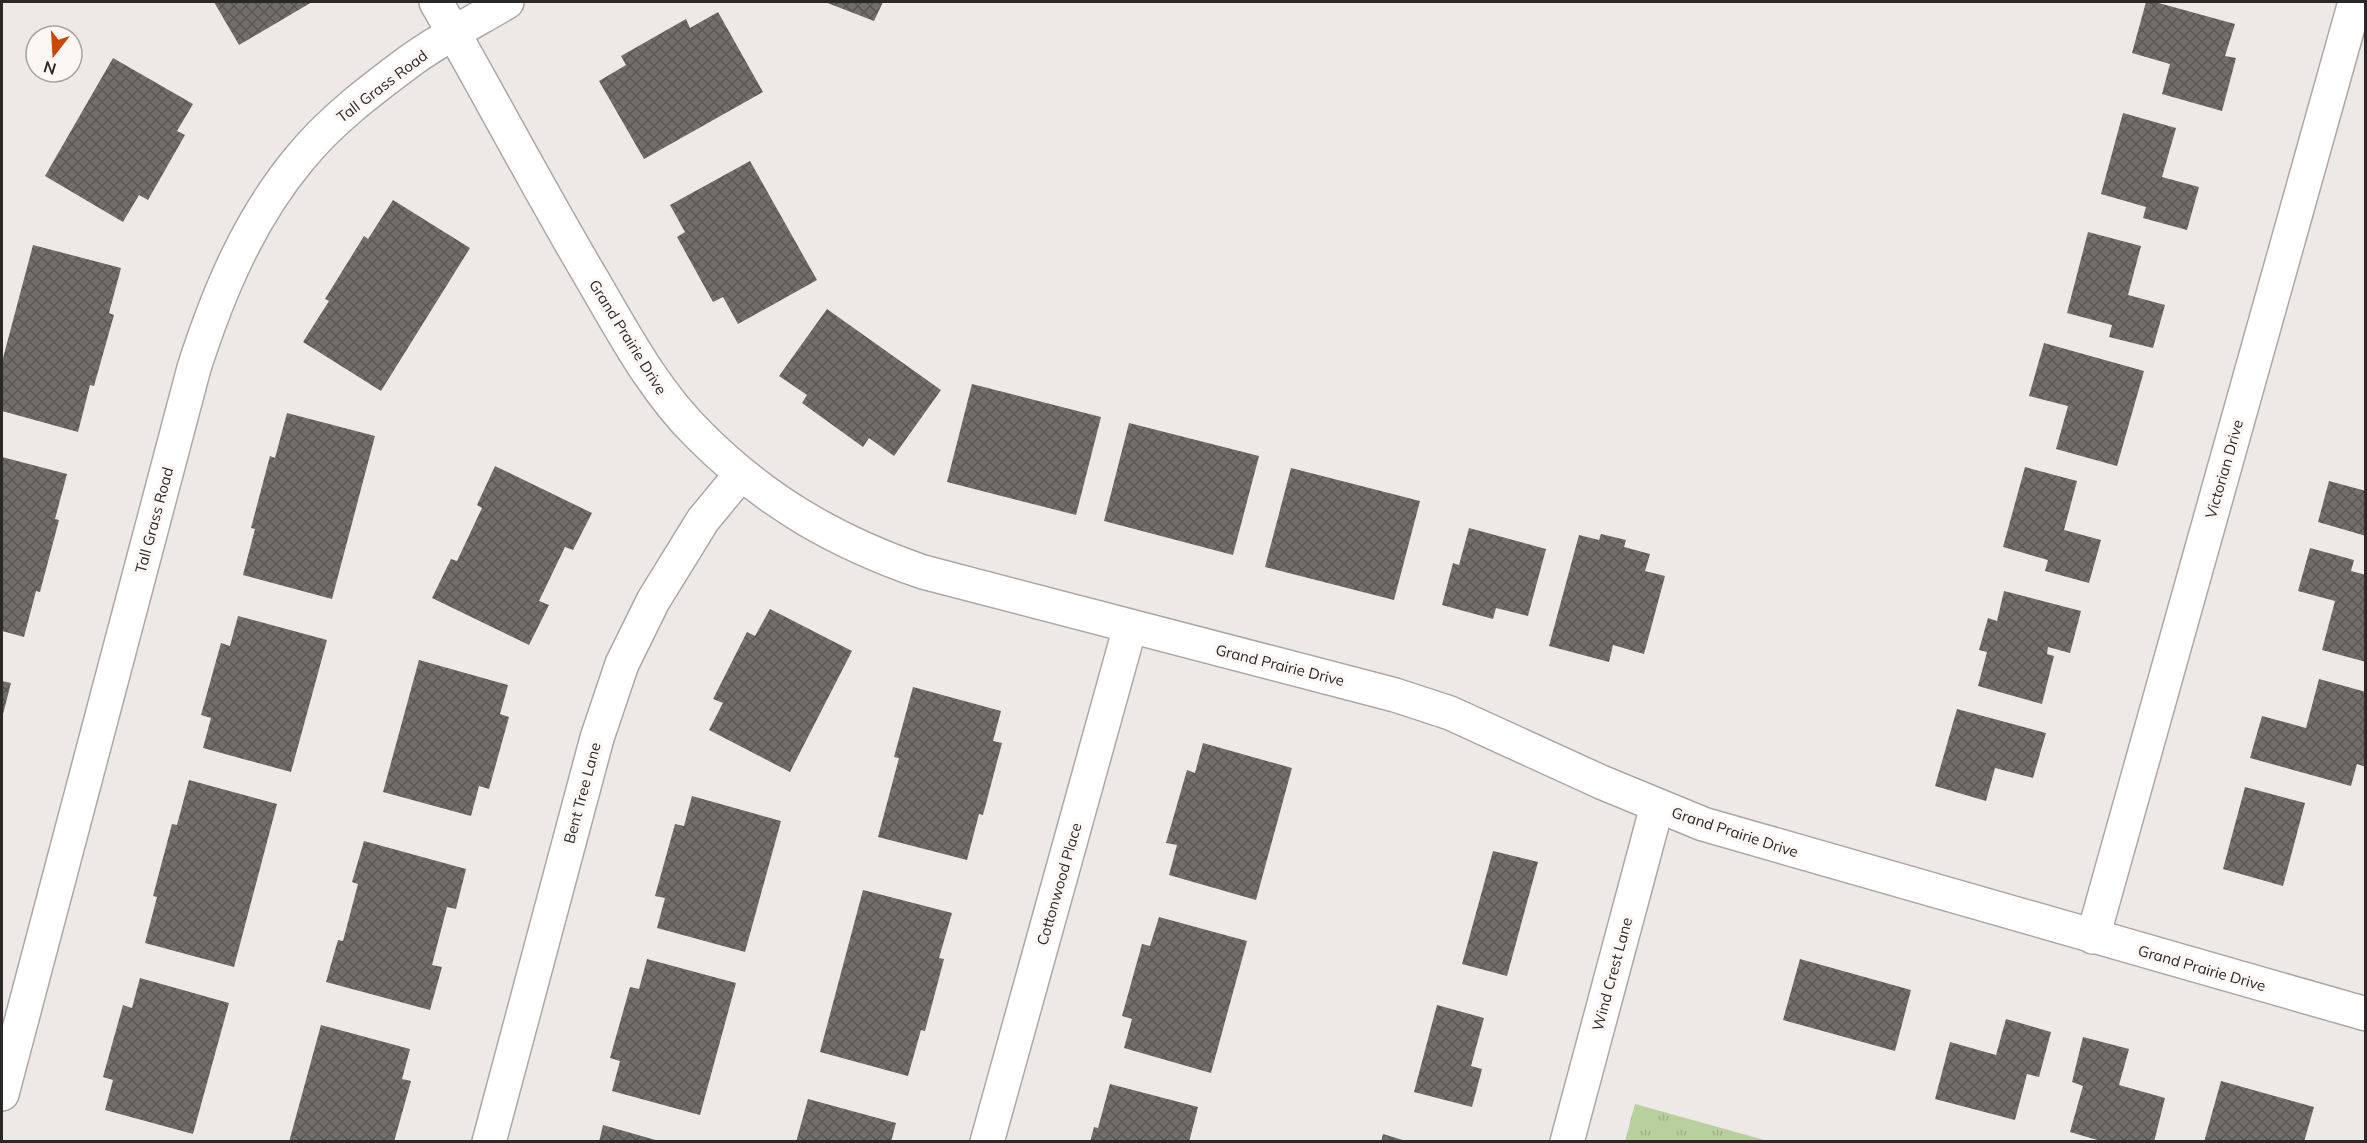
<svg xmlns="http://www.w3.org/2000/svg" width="2367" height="1143" viewBox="0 0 2367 1143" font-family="Mulish,sans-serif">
  <defs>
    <pattern id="grass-tufts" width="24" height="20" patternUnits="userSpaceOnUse" patternTransform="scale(1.5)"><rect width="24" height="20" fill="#b8d09e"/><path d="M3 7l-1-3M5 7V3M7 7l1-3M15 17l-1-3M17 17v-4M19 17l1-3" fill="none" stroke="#9eb388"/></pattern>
    <pattern id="building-cross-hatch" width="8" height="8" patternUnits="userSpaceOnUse" patternTransform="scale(1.5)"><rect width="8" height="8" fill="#736e6c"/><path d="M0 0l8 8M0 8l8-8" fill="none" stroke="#5a5654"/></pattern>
  </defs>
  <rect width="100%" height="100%" fill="#eee9e6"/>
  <path fill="url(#grass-tufts)" d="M1635,1104L1768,1141H1625Z"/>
  <path fill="url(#building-cross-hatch)" d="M214,2H312L239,45Z
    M825,2H883L874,21Z
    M2146,2H2155L2235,24L2225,56L2236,58L2222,111L2162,94L2170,64L2132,53Z
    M718,12L763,92L644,159L599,81L626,65L621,56L686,19L690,28Z
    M113,58L193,104L177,131L185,135L148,200L139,195L123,222L45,176Z
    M2123,113L2176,128L2162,177L2199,187L2187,230L2143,218L2146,207L2101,194Z
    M750,161L817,280L738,324L723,297L713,302L677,237L685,232L670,205Z
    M393,200L470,248L381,391L303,342L329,301L325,299L364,236L368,239Z
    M2088,232L2141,246L2128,295L2165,305L2153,348L2109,337L2112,325L2067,313Z
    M33,245L121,268L109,313L114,315L94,386L90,385L78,432L2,411V362Z
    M827,309L941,390L894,456L869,438L863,447L802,403L807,395L779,376Z
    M2044,343L2144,371L2117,466L2056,449L2068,406L2029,396Z
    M972,384L1101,417L1076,515L947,482Z
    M287,413L375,436L332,599L243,575L255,529L251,528L270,456L275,458Z
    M1129,423L1259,456L1233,555L1104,521Z
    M2,457L67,474L55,519L59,520L40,592L36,591L24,637L2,631Z
    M495,466L592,513L573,550L565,547L539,601L549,605L529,645L432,598L451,559L457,561L482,508L477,505Z
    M2025,467L2077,481L2064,530L2101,540L2089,583L2045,571L2048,560L2003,547Z
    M1291,468L1420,501L1394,600L1265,567Z
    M2329,481L2366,491V536L2318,522Z
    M1469,528L1546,549L1528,616L1496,608L1493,619L1442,605L1453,563L1459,565Z
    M1601,534L1626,540L1624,547L1650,554L1645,571L1665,576L1644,654L1613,645L1609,662L1549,646L1579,535L1599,540Z
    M2310,548L2354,560L2351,571L2366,575V662L2322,650L2335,601L2298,591Z
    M2004,591L2081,611L2070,653L2048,647L2047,654L2054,656L2042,704L1978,686L1987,652L1979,650L1988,618L1997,621Z
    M770,609L852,651L790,772L709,730L723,703L713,699L747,632L755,636Z
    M238,616L327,640L291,772L203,748L211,718L201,715L221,643L230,646Z
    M419,660L508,685L500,714L509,717L489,789L479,786L471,816L383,792Z
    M2319,679L2366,692V767L2357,764L2351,786L2250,758L2262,716L2306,728Z
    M2,681L11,683L2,718Z
    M913,687L1001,711L993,741L1002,743L983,815L979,814L967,860L878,837L899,758L894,757Z
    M1957,709L2046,733L2033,778L1995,768L1986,801L1935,786Z
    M1203,743L1292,768L1256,900L1169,875L1177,845L1166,843L1187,770L1195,773Z
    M189,780L277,804L234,967L145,943L157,897L153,896L172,824L177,825Z
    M2245,787L2305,803L2283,886L2223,869Z
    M692,796L781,821L745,952L657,928L665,898L655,896L675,824L684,826Z
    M364,841L466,869L456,909L447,907L432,965L442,967L430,1010L326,982L338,940L343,941L358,884L352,882Z
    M1493,851L1538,862L1507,976L1462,964Z
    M863,890L952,913L939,958L944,959L925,1031L921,1030L908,1076L820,1052Z
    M1159,917L1247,941L1211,1073L1124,1048L1132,1019L1122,1016L1142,944L1150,946Z
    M647,959L736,983L700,1115L612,1091L620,1061L610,1058L630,987L639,989Z
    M1800,959L1911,990L1895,1051L1783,1020Z
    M140,978L229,1003L193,1134L105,1110L113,1080L103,1077L123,1005L132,1008Z
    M1437,1005L1484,1018L1471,1066L1482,1069L1472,1107L1414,1092Z
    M2006,1019L2051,1032L2039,1077L2027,1074L2015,1120L1935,1099L1950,1042L1996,1055Z
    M321,1025L410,1049L402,1079L411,1081L394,1142H289Z
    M2083,1037L2129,1049L2119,1085L2165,1098L2154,1142H2104L2070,1132L2083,1086L2072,1082Z
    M2221,1081L2314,1107L2304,1142H2204Z
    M1110,1084L1198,1107L1189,1142H1090L1094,1127L1098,1128Z
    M808,1099L896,1123L891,1142H796Z
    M603,1125L659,1141V1142H599Z
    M1383,1134L1406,1141V1142H1381Z"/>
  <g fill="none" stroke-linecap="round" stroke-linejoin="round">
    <defs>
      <path id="minor" d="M436,2C489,94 538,188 592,279C624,334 654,391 700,436C766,502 836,542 923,572L1395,695L1450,713L1601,782L1703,824L2366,1014
        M2093,937L2355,2
        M2,1094L194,368C218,293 249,219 300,158C331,120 371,90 410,61C440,39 475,21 507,2
        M489,1142L597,738L622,664L653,601L703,520L741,474
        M987,1142L1130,627
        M1567,1142L1657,806"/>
    </defs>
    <use href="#minor" stroke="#aca7a5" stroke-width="36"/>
    <use href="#minor" stroke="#fff" stroke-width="33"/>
  </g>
  <g text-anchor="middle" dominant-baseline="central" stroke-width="6" stroke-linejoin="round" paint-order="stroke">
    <g font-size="15" fill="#2b2928" stroke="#fcf6f4">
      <text transform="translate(382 86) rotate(-37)">Tall Grass Road</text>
      <text transform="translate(628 337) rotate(58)">Grand Prairie Drive</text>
      <text transform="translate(2224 469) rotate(-74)">Victorian Drive</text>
      <text transform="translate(154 520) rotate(-75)">Tall Grass Road</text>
      <text transform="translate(1280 665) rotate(14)">Grand Prairie Drive</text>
      <text transform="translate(582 793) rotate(-75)">Bent Tree Lane</text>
      <text transform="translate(1735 832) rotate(18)">Grand Prairie Drive</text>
      <text transform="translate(1059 884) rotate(-74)">Cottonwood Place</text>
      <text transform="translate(2202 968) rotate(16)">Grand Prairie Drive</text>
      <text transform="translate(1612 974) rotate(-75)">Wind Crest Lane</text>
    </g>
  </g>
  <rect width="2367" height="1143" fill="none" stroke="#2b2928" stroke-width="6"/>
  <g transform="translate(54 54) rotate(197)"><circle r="28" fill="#fcf6f4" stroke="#a8a4a2" stroke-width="1.5"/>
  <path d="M0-4.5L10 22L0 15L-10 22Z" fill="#cc4700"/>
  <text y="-9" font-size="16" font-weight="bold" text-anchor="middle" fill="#2b2928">N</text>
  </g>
</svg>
